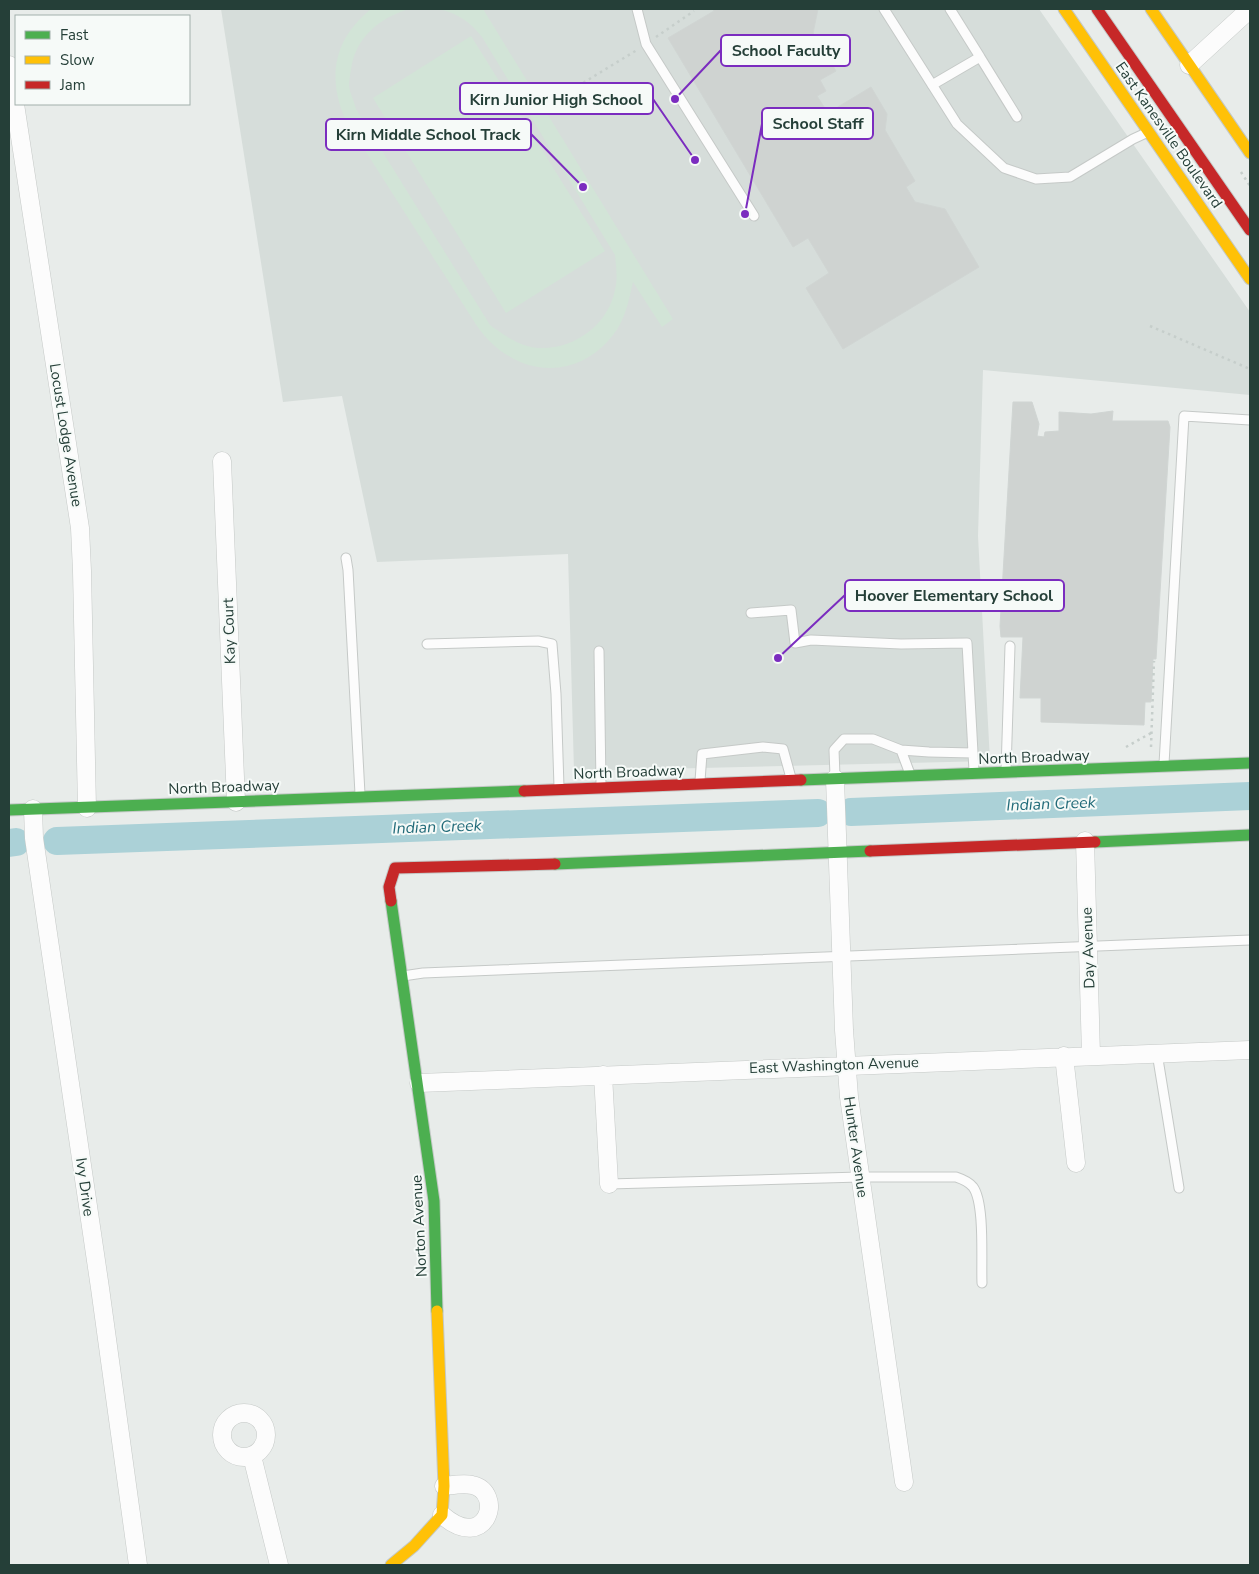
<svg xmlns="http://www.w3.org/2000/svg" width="1259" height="1574" viewBox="0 0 1259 1574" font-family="'Nunito Sans',sans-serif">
  <rect width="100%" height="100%" fill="#e8ecea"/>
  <path fill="#d6ddda" d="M221,9H1039L1250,312V395L983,370L978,536L990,761L574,771L568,554L377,562L342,396L283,402Z"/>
  <path fill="#d2e4d7" d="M371,9H409C379,18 355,38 351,70C350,75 349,81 349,86C350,93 354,101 356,109L490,325C504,335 520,347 538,348C574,350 608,325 615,290C618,278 616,267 615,255L482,37C470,22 458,13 438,9H483L673,319L662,327L633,282C629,300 625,320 613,335C574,385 511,375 477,326L345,119C327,76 334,39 371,9Z
    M471,36L605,251L506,313L373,98Z"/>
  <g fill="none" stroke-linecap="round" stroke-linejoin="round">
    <path stroke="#abd1d7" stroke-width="28" d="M851,812L1250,796
      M57,841L818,813
      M9,843L16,842"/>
  </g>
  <path fill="#cfd3d1" stroke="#d0d5d3" d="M713,9H818L813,33L836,71L820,80L826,91L817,96L828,113L871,87L887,114L885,130L915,181L906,187L915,202L945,209L979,267L843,349L806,288L829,273L808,238L793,247L668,38L714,11Z
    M1013,402H1032L1039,424L1037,436L1044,437L1045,432L1059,431V412L1091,414L1113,411L1112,421H1168L1170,427L1156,659H1153L1151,702H1145L1144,725L1041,722V698H1020L1023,637H1001L1000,626Z"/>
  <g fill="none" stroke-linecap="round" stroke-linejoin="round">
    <defs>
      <path id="lane" d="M637,9L646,44L754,216
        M884,9L957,124L1004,168L1036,179L1070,177L1133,139L1146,133
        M980,57L1017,117
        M932,85L980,57L950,9
        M346,558L348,570L360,794
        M751,613L791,610L795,643L811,640L901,644L967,643L974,771
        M427,644L538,641L552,644L556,694L559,787
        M599,651L601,785
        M901,750L929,752L973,753
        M1164,764L1184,416L1250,420
        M1006,770L1010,646
        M835,776L834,750L844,739H873L901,750L910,774
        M700,781L702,754L763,747L783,749L791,778
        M403,976L423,973L1250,940
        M1157,1053L1179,1188
        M609,1184L860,1177H956C962,1179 969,1182 973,1187C985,1203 981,1261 982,1283"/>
      <path id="street" d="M9,65L80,528L82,571L87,808
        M1189,65L1250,9
        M222,461L236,802
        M835,779L844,1030L849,1097L904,1482
        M33,809L34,838L100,1288L138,1565
        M1085,841L1091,1055
        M1064,1056L1076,1163
        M603,1075L609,1184
        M419,1083L1250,1050
        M222 1435a22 22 0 1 1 44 0a22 22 0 1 1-44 0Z
        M252,1456L279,1565
        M442,1515C487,1554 505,1492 472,1485C464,1483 453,1485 444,1486"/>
      <path id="fast" d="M801,780L1250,763
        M9,810L524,791
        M1095,842L1250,835
        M555,864L870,851
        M391,901L434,1201L437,1311"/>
      <path id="slow" d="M1064,9L1250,279
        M1151,9L1250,153
        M391,1565L414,1546L442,1515L444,1486L437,1311"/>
      <path id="jam" d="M1097,9L1250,230
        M524,791L801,780
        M870,851L1095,842
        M391,901L389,887L395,868L555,864"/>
    </defs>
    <use href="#lane" stroke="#c5c9c7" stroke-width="11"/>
    <use href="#street" stroke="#c5c9c7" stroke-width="19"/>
    <use href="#fast" stroke="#c4c9c7" stroke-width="13"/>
    <use href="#slow" stroke="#c4c9c7" stroke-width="13"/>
    <use href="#jam" stroke="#c4c9c7" stroke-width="13"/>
    <path stroke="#c6cecb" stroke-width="2.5" stroke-dasharray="2.5 4" stroke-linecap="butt" d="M656,37L694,11
      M550,103L637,50
      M1241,172L1250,186
      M1150,326L1250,369
      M1126,747L1151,733
      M1151,747L1154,661"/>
    <use href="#lane" stroke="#fcfcfc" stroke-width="9"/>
    <use href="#street" stroke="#fcfcfc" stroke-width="18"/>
    <use href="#fast" stroke="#4caf50" stroke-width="11"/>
    <use href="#slow" stroke="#ffc107" stroke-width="11"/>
    <use href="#jam" stroke="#c62828" stroke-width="11"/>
  </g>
  <g text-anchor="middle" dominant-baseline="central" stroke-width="4" stroke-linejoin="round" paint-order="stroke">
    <g font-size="15" fill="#253f38" stroke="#f6faf8">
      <text transform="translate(1169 135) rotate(55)">East Kanesville Boulevard</text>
      <text transform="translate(66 435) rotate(81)">Locust Lodge Avenue</text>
      <text transform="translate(229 631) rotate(-92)">Kay Court</text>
      <text transform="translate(1034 757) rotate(-2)">North Broadway</text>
      <text transform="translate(629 772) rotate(-2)">North Broadway</text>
      <text transform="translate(224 787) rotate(-2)">North Broadway</text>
      <text transform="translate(1088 948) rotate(-92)">Day Avenue</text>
      <text transform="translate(834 1065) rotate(-2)">East Washington Avenue</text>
      <text transform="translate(856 1147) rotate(82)">Hunter Avenue</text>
      <text transform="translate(85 1187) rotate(82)">Ivy Drive</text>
      <text transform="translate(419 1226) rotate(-93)">Norton Avenue</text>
    </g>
    <g font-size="16" font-style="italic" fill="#226b79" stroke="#f6faf8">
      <text transform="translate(1051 804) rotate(-2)">Indian Creek</text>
      <text transform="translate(437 827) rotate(-2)">Indian Creek</text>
    </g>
  </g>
  <path fill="none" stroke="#7b2cbf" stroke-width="2" d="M675 99L721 50M695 160L653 99M745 214L762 124M583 187L531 134M778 658L845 595"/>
  <g fill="#7b2cbf" stroke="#f6faf8" stroke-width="2">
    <circle cx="675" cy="99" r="5"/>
    <circle cx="695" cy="160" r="5"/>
    <circle cx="745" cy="214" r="5"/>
    <circle cx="583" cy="187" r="5"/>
    <circle cx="778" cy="658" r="5"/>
  </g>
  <g fill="#f6faf8" stroke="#7b2cbf" stroke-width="2">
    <rect x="721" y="35" width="129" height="31" rx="5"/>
    <rect x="460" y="83" width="193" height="31" rx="5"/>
    <rect x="762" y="108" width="111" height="31" rx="5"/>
    <rect x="326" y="119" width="205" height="31" rx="5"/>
    <rect x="845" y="580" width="219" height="31" rx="5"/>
  </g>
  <g font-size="16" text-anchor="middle" font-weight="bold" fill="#253f38">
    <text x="786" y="56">School Faculty</text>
    <text x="556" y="105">Kirn Junior High School</text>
    <text x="818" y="129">School Staff</text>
    <text x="428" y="140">Kirn Middle School Track</text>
    <text x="954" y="601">Hoover Elementary School</text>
  </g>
  <rect width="1259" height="1574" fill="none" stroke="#253f38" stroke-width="20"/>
  <rect x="15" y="15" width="175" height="90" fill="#f6faf8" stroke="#a2afab"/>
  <rect x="25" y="31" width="25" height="8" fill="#4caf50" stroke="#a2afab"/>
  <text x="60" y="40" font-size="15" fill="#253f38">Fast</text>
  <rect x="25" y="56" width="25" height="8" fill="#ffc107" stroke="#a2afab"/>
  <text x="60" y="65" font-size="15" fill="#253f38">Slow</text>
  <rect x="25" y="81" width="25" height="8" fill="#c62828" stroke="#a2afab"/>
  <text x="60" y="90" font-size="15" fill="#253f38">Jam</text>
</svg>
